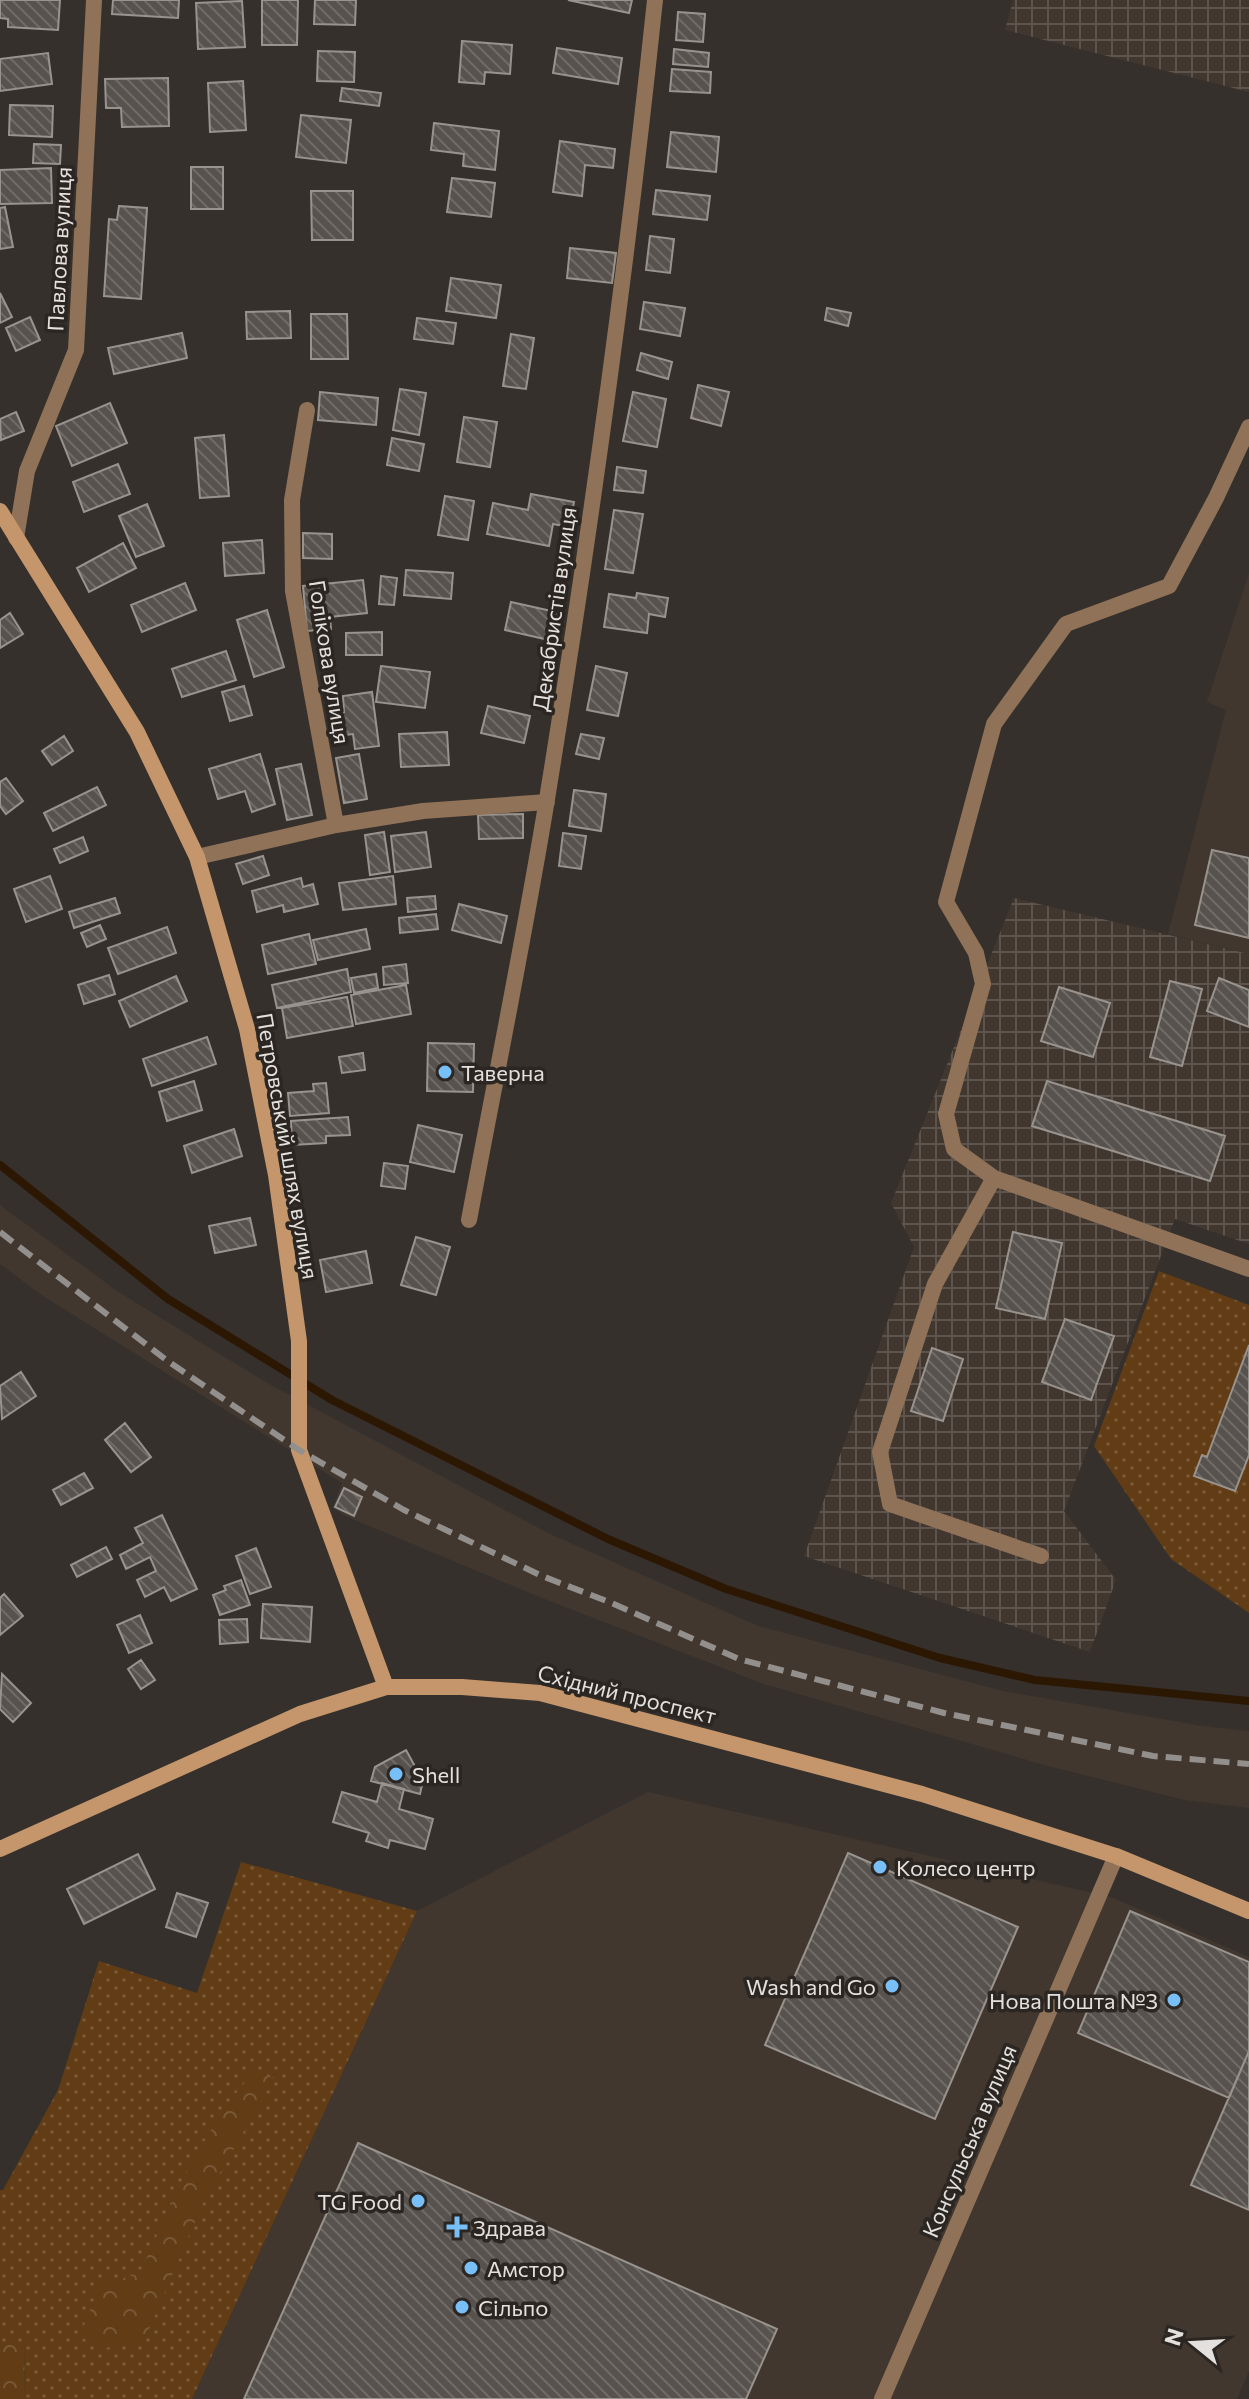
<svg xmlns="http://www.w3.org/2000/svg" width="1249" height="2399" viewBox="0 0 1249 2399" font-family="Commissioner,sans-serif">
  <defs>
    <pattern id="industrial-grid" width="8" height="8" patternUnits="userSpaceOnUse" patternTransform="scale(2)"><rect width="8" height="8" fill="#41372f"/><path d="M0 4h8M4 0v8" fill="none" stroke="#5c544d"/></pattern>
    <pattern id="green-dots" width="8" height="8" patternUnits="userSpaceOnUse" patternTransform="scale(2)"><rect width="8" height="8" fill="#613c15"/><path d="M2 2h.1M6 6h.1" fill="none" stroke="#785837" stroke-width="1.8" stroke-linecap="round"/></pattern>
    <pattern id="forest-crowns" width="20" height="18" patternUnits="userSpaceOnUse" patternTransform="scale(2)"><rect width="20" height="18" fill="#613c15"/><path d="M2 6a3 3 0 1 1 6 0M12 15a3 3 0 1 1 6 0" fill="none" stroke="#785837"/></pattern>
    <pattern id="building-back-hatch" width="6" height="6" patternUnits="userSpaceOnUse" patternTransform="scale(2)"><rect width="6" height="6" fill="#57524e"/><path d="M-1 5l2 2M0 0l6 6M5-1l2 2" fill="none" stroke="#6f6b67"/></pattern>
  </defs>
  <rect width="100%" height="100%" fill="#35302c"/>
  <path fill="#41372f" d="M1249,573V954L1168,934L1226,710L1207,702Z
    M0,1205L120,1293L267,1383L550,1534L758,1626L1003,1691L1202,1726L1249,1731V1808L1185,1800L1048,1766L764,1684L542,1598L343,1515L333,1507L342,1483L40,1294L0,1264Z
    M648,1792L1111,1897L1249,1957V2371L1237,2399H192L417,1911Z"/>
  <path fill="url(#industrial-grid)" d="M1013,0H1249V92L1005,30Z
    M1014,898L1249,954V1244L1175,1219L1064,1511L1116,1580L1090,1652L804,1556L914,1247L891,1203Z"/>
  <path fill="url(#green-dots)" d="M1159,1271L1249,1305V1613L1171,1559L1094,1446Z
    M241,1862L417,1911L192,2399H25L24,2345L0,2344V2190H3L58,2090L99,1961L197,1993Z"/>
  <path fill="url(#forest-crowns)" d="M255,2070L274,2078L203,2203L145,2339L101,2349L80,2336L100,2284L139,2274L188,2169L224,2108Z
    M0,2344H24L25,2399H0Z"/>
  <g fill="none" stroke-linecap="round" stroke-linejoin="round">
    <path stroke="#2c1702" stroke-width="8" d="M0,1165L168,1299L332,1400L608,1539L726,1589L940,1658L1035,1680L1249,1701"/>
  </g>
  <path fill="url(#building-back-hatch)" stroke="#99938e" stroke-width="2" d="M0,0H60L58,30L8,27V19L0,18Z
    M113,0H179L178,18L112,14Z
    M262,0H298L297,45H262Z
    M315,0H356L355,25L314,24Z
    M568,0H632L629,13Z
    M242,1L245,47L198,49L196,3Z
    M678,12L705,14L703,42L676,40Z
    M462,41L512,45L510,74L485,72L484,84L459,82Z
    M557,48L622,58L618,84L553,73Z
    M674,49L709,53L708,67L673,64Z
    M318,51L355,52L354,82L317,81Z
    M48,53L52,84L0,91V59Z
    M672,69L711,72L710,93L670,91Z
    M168,78L169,126L122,127L121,108H106L105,79Z
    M243,81L246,130L210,132L208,83Z
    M342,88L381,93L379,106L340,101Z
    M10,105L53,106L52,137L9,135Z
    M301,115L351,120L346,163L296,157Z
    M434,123L499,131L495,170L463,166L464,154L431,150Z
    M671,132L719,137L716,172L667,167Z
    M560,141L615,149L613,168L585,165L582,196L553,192Z
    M34,144L61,145L60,164L33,163Z
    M191,167H223V209H191Z
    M51,168L52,203L0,204V170Z
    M452,178L495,183L491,217L447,212Z
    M656,190L710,196L707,220L653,214Z
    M311,191H353V240H312Z
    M119,206L147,208L141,299L104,296L109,219L117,220Z
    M5,207L13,247L0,249V208Z
    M650,236L674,239L670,273L646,270Z
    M570,248L616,253L612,283L567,278Z
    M451,278L501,285L496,318L446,311Z
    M0,293L12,317L0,323Z
    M644,302L685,308L680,336L640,329Z
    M827,308L851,313L848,326L825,320Z
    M290,311L291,338L247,339L246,312Z
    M311,314H347L348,359H311Z
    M30,317L40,340L16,351L6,328Z
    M417,318L456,323L453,344L414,339Z
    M182,333L187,358L114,374L108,348Z
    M511,334L534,338L526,389L503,386Z
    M641,353L672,362L668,379L637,370Z
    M698,385L729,392L721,426L691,418Z
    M400,389L426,393L419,435L393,430Z
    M320,392L378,398L376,425L318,420Z
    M633,392L666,399L657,447L623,441Z
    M110,403L127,443L72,466L56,426Z
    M16,412L24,431L1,440L0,419Z
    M464,417L497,422L490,467L457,462Z
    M224,435L229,496L200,498L195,438Z
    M392,438L424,444L419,471L387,465Z
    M118,464L130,494L84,512L73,482Z
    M617,467L646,471L643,493L614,490Z
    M531,494L574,502L569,527L553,524L549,546L487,534L493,503L528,510Z
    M445,496L474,501L468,540L438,535Z
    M147,504L164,546L136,557L119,516Z
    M614,510L643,514L633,573L605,569Z
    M303,533L332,534V559L303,558Z
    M262,540L264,573L225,576L223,543Z
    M123,543L136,568L89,592L77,568Z
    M406,570L453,573L451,599L404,595Z
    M381,576L397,578L394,605L379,604Z
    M363,580L367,613L330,617L331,629L307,631L303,586Z
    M185,583L196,610L142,632L131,605Z
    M637,593L668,598L665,617L649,614L647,633L604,627L609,594L636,598Z
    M511,602L556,612L549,640L505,630Z
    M267,610L284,667L254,677L237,620Z
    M10,613L23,634L0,648V620Z
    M382,632V655H346V633Z
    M226,651L236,680L182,697L172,669Z
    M381,666L430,672L425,708L376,702Z
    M596,666L627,673L618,716L587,710Z
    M244,686L252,715L230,721L222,692Z
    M372,692L379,746L355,749L353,734L338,736L335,713L344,712L343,696Z
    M488,706L530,716L524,743L481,733Z
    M447,732L449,765L401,767L399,734Z
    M581,734L604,738L599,759L576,754Z
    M64,736L73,751L52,765L42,751Z
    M260,754L275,804L252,812L245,791L218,799L209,769Z
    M359,754L367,799L344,803L336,758Z
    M301,764L312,815L287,820L276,769Z
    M6,778L23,801L6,814L0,806V782Z
    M97,787L106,805L53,831L44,813Z
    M574,790L606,794L601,831L569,826Z
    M523,814V838L479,839L478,815Z
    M384,832L390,872L370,875L365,835Z
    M426,832L431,867L395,872L391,836Z
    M563,833L586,836L581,869L559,866Z
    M83,837L88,851L60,863L54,849Z
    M1212,850L1249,858V938L1195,925Z
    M263,856L269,875L243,884L236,864Z
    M50,876L62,909L26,922L14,889Z
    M393,876L396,904L343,910L339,883Z
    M301,878L303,887L313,884L318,904L284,912L283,905L257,912L252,891Z
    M435,896L436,909L408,912L407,898Z
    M115,898L120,913L74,928L69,912Z
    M459,904L507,916L501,943L452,930Z
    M436,914L438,929L400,933L399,918Z
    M100,925L106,939L87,947L81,933Z
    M167,927L176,953L118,974L108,948Z
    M366,929L370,949L318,960L313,940Z
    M309,934L316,964L268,974L262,945Z
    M406,964L408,983L384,985L383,967Z
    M347,969L351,992L277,1008L272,985Z
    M376,974L378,988L354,993L351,978Z
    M109,975L115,994L84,1004L78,985Z
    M176,976L187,1001L130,1027L119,1001Z
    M1219,978L1249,990V1027L1207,1011Z
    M1170,981L1202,989L1182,1066L1150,1057Z
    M406,985L411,1014L356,1024L351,995Z
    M1059,987L1110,1003L1093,1057L1041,1041Z
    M347,997L353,1026L287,1038L282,1008Z
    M207,1037L216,1064L152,1086L143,1059Z
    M428,1043L474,1044L473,1092L427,1091Z
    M363,1053L365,1070L342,1073L339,1057Z
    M194,1081L202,1110L167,1121L159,1092Z
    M1047,1081L1225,1136L1210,1181L1032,1126Z
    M326,1083L329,1113L290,1116L288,1093L314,1091L313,1084Z
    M348,1117L350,1135L326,1136V1143L292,1145L291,1121Z
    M418,1125L462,1135L454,1172L410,1162Z
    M234,1129L242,1156L192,1173L184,1146Z
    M384,1163L408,1166L405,1189L381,1186Z
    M250,1218L256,1245L215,1253L209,1226Z
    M1013,1232L1062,1243L1045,1319L996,1308Z
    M416,1237L450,1247L436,1295L401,1285Z
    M366,1251L372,1283L326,1292L320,1260Z
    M1065,1319L1114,1336L1091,1400L1042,1382Z
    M1249,1345V1455L1235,1491L1194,1476L1202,1455L1207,1457Z
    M932,1348L963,1359L943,1421L911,1411Z
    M21,1372L36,1396L2,1419L0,1386Z
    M125,1423L151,1457L131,1472L105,1440Z
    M84,1473L93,1488L61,1505L53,1490Z
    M344,1488L362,1497L354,1516L335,1507Z
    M162,1515L197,1589L171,1601L164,1587L145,1597L137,1580L156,1571L150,1557L126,1569L120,1555L143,1543L135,1528Z
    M106,1547L112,1559L77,1577L71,1565Z
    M256,1548L271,1587L250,1594L236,1556Z
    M241,1580L250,1605L220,1615L213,1595L226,1590L224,1586Z
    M4,1594L23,1616L0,1635V1598Z
    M263,1604L312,1607L310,1642L261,1638Z
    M140,1615L152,1643L129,1653L117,1625Z
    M247,1619L248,1642L220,1644L219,1620Z
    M141,1660L155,1680L141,1689L128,1669Z
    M2,1674L31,1703L13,1722L0,1709Z
    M406,1750L423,1781L420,1794L371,1781L375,1767Z
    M382,1783L404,1789L399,1809L433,1819L425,1849L390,1840L388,1848L366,1841L369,1833L333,1822L342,1792L377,1802Z
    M848,1853L1018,1927L935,2119L765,2045Z
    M138,1854L155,1889L84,1924L67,1889Z
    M177,1893L208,1903L196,1937L166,1927Z
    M1130,1911L1249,1962V2051L1229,2098L1078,2033Z
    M1249,2051V2210L1191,2185Z
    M358,2143L777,2329L746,2399H244Z"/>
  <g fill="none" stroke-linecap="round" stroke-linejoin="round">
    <path stroke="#8f7257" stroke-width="16" d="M307,410L292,500L293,591L336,825
      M16,538L27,471L76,350L94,0
      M197,857L336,825L423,811L547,802
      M994,1178L954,1149L946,1114L983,984L976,953L946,902L994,724L1066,624L1169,586L1216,498L1249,427
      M469,1220C495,1080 524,940 547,799C590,534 627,267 655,0
      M1041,1556L890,1504L880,1452L935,1284L994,1178L1249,1269
      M882,2399L1116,1856"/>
    <path stroke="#c5966b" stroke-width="16" d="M0,511L137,732L197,857L247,1029L276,1175L299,1341V1450L386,1687
      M0,1849L300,1714L386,1687H462L540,1693L922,1794L1116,1856L1249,1911"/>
    <path stroke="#938f8c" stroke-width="6" stroke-dasharray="16 8" stroke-linecap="butt" d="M0,1232L169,1362L299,1450L404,1510L542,1576L609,1602L739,1659L944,1713L1153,1756L1249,1764"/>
  </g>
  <g fill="#78bff7" stroke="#2b2622" stroke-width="3">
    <circle cx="445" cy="1072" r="8"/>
    <circle cx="396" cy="1774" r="8"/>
    <circle cx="880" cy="1867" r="8"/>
    <circle cx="892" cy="1986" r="8"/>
    <circle cx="1174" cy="2000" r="8"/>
    <circle cx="418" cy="2201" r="8"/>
    <path d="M453 2215h8v8h8v8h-8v8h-8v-8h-8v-8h8z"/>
    <circle cx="471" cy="2268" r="8"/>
    <circle cx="462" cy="2307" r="8"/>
  </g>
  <g text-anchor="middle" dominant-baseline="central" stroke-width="7" stroke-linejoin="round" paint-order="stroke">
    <g font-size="22" fill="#e3e0dd" stroke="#2b2622">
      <text transform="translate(59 249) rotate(-87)">Павлова вулиця</text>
      <text transform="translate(554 609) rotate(-82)">Декабристів вулиця</text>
      <text transform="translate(330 662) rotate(81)">Голікова вулиця</text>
      <text transform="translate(288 1146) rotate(80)">Петровський шлях вулиця</text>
      <text transform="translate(627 1694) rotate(14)">Східний проспект</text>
      <text transform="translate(969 2141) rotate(-67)">Консульська вулиця</text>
    </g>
    <g font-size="22" fill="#e3e0dd" stroke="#2b2622" text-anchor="start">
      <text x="461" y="1072">Таверна</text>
      <text x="412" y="1774">Shell</text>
      <text x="896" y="1867">Колесо центр</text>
      <text x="876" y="1986" text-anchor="end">Wash and Go</text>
      <text x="1158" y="2000" text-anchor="end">Нова Пошта №3</text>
      <text x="402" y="2201" text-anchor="end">TG Food</text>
      <text x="473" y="2227">Здрава</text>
      <text x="487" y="2268">Амстор</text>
      <text x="478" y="2307">Сільпо</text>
    </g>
  </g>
  <g transform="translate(1193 2343) rotate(288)" stroke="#2b2622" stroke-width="6" paint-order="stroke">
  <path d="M0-6L14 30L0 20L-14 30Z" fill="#e3e0dd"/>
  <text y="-12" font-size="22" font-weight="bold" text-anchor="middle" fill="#e3e0dd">N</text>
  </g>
</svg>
